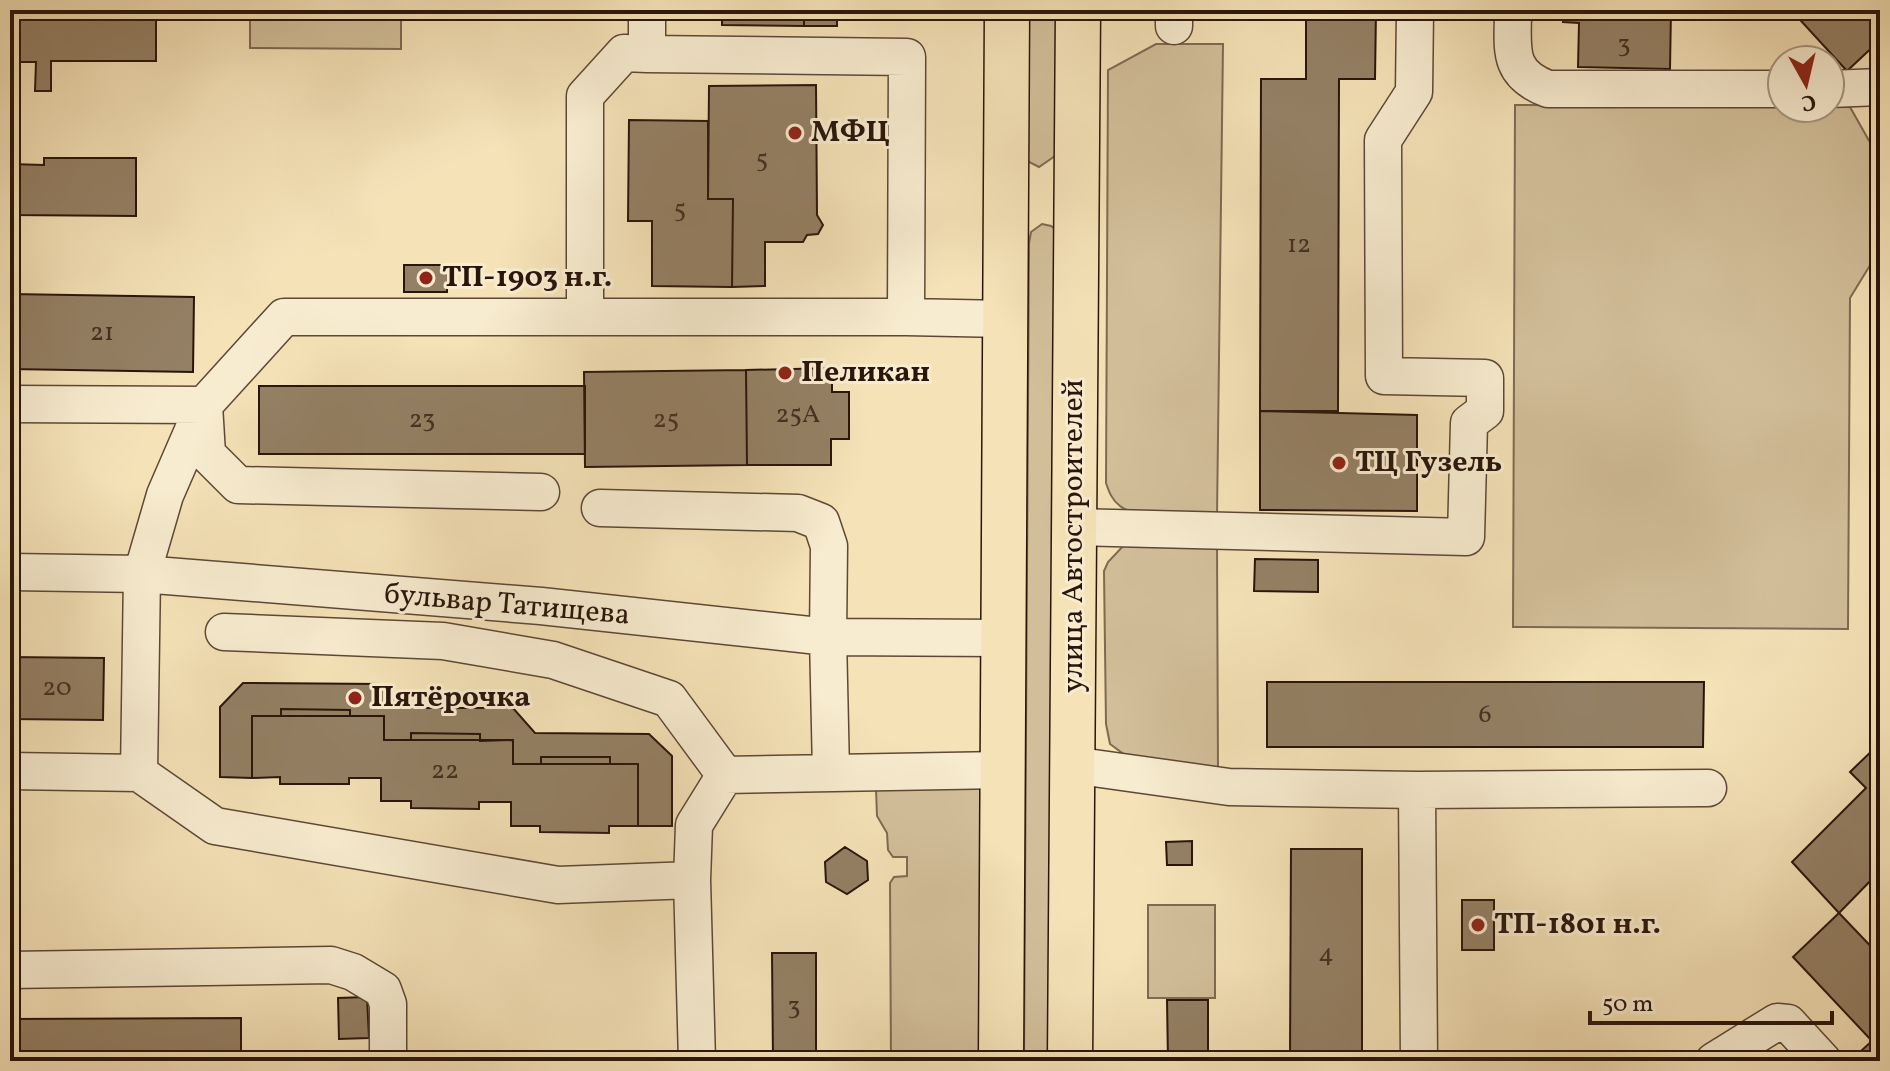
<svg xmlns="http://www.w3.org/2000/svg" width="1890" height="1071" viewBox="0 0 1890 1071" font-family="Vollkorn,serif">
  <rect width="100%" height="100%" fill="#f5e2b7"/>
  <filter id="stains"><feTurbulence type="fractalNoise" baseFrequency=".0025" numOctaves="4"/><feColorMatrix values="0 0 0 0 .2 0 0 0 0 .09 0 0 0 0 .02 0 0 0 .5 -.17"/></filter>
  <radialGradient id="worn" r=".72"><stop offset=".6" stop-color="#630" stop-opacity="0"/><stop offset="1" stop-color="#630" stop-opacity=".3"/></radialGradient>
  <path fill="#d2bf9a" stroke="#7e6a52" stroke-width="2" d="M250,10H401V49L250,48Z
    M1025,10H1059L1055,156L1039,167L1027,161Z
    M1156,44H1223L1217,516C1192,515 1139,521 1120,506C1112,500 1109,492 1106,483L1108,70Z
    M1515,105L1850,107L1880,160V249L1850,298L1848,629L1513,627Z
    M1042,224L1051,226L1059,232L1056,1061H1024L1029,243L1031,232Z
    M1126,543H1217L1218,771L1125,755L1110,744L1106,724L1104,571L1108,562Z
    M978,786L985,790L995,1061H891L890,883L894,877L907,876V857H893L888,850L887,833L877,816L876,789Z
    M1148,905H1215V998H1148Z"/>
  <path fill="#948064" stroke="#2a150b" stroke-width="2" d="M10,10H156V61H51V91H35L36,62H10Z
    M722,10H804V26L722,25Z
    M804,10H837V26H804Z
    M1306,10H1376L1375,79H1339L1338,411H1260L1261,79H1306Z
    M1564,10H1671L1670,69L1578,67L1579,23L1563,22Z
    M1791,10H1880V40L1847,71Z
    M816,85L817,215L823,225L818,234L807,235L803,242H765V286L732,287L733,199H708L709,86Z
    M629,120L708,121V199H733L732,287L652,286V221H628Z
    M44,158H136V216L10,215V164L44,165Z
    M404,265H447V292H404Z
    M10,294L194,297L193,372L10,369Z
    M832,368V392H849V439H831V465H747L746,370Z
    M746,370L747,465L585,467L584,372Z
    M259,386H585V454H259Z
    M1260,411L1417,415V511L1260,510Z
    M1255,559L1318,560V592L1254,591Z
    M10,657L104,658L103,720L10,719Z
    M1267,682H1704L1703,747H1267Z
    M243,683L381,684L407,708H513L535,733L649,734L672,756V826H638V764H513V740H384V716H252V778L220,777V707Z
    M281,709L350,710V716H384V740H411V733L480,734V741L513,740V764H541V757H610V764H638V826H609V833L540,832V826H511V802H479V809L411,808V801H381V778H349V784H280V777L252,778V716H281Z
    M1880,743V871L1839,913L1792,862L1866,788L1850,772Z
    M1192,841V865H1167L1166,842Z
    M845,847L867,861L868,880L847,894L826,882L825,862Z
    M1291,849H1362V1060L1257,1061L1290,1060Z
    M1462,900H1494V950H1462Z
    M1839,913L1880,956V1061H1871L1861,1051L1872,1041L1793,957Z
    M772,953H816V1061H773Z
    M367,997L369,1038L339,1039L338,998Z
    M1167,1000H1208V1061H1168Z
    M241,1018V1061H10V1019Z"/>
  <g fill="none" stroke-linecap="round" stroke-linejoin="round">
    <defs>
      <path id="minor" d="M1174,10V26
        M1513,10C1513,48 1506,73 1548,89H1782
        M647,54L907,57L906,317
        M1830,89L1880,87
        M585,317V96L624,53L647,54V10
        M10,404L204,405L284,317H906L1005,319
        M600,508L798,513L821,522L829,546L828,637L831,772
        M1074,527L1466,537L1469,423L1485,411V378L1384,376L1383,140L1414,92L1415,10
        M10,572L142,574L541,606L828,637L1003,638
        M224,632L443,641L553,660L669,699L725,775
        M1072,765L1229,787L1417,790L1708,788
        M10,771L139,773L215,826L558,885L692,880
        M139,773L142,574L165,495L204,405L207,454L238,485L541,492
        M1417,790L1419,1061
        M10,970L331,965L353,972L383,990L388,1004V1061
        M697,1061L692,880L694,825L725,775L1003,770
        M1714,1061L1777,1022L1788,1023L1823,1061"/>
      <path id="major" d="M1001,1061L1007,10
        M1070,1061L1078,10"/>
    </defs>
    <use href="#minor" stroke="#5d4836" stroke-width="39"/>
    <use href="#major" stroke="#2a150b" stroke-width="47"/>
    <use href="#minor" stroke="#f8ecd0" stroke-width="36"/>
    <use href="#major" stroke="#f5e2b7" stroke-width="44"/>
  </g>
  <g fill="#8f2418" stroke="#f8ecd0" stroke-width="3">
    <circle cx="795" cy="133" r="8"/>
    <circle cx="426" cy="278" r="8"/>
    <circle cx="785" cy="373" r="8"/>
    <circle cx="1339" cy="463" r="8"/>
    <circle cx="355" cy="698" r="8"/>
    <circle cx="1478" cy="925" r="8"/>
  </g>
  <g text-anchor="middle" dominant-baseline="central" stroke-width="6" stroke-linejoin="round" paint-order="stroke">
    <g font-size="26" fill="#443021">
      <text x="1624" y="45">3</text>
      <text x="762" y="160">5</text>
      <text x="680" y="210">5</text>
      <text x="1299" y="245">12</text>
      <text x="102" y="333">21</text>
      <text x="798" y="415">25А</text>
      <text x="422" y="420">23</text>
      <text x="666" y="420">25</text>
      <text x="57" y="688">20</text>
      <text x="1485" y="715">6</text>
      <text x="445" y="771">22</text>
      <text x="1326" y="954">4</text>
      <text x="794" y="1007">3</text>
    </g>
    <g font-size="30" font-weight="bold" fill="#2a150b" stroke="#f8ecd0" text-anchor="start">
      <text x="811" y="133">МФЦ</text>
      <text x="442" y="278">ТП-1903 н.г.</text>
      <text x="801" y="373">Пеликан</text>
      <text x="1355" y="463">ТЦ Гузель</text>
      <text x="371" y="698">Пятёрочка</text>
      <text x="1494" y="925">ТП-1801 н.г.</text>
    </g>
    <g font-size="30" fill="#2a150b" stroke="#f8ecd0">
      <text transform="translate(1074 536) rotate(-90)">улица Автостроителей</text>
      <text transform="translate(507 605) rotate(5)">бульвар Татищева</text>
    </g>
  </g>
  <rect width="1890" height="1071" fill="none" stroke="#f5e2b7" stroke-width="40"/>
  <rect x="12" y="12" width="1866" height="1047" fill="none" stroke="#2a150b" stroke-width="4"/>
  <rect x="20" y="20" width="1850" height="1031" fill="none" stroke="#2a150b" stroke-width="2"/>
  <g transform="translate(1806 84) rotate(172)"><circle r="38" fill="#f8ecd0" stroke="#a69681" stroke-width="2"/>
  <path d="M0-6L14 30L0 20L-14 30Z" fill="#8f2418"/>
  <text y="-12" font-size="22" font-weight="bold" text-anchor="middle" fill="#2a150b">С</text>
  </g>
  <path d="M1590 1011v12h242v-12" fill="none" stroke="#2a150b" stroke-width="4"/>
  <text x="1602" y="1011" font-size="24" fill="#2a150b" stroke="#f8ecd0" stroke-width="6" paint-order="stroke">50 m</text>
  <rect width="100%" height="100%" filter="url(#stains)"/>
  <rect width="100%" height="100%" fill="url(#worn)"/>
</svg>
